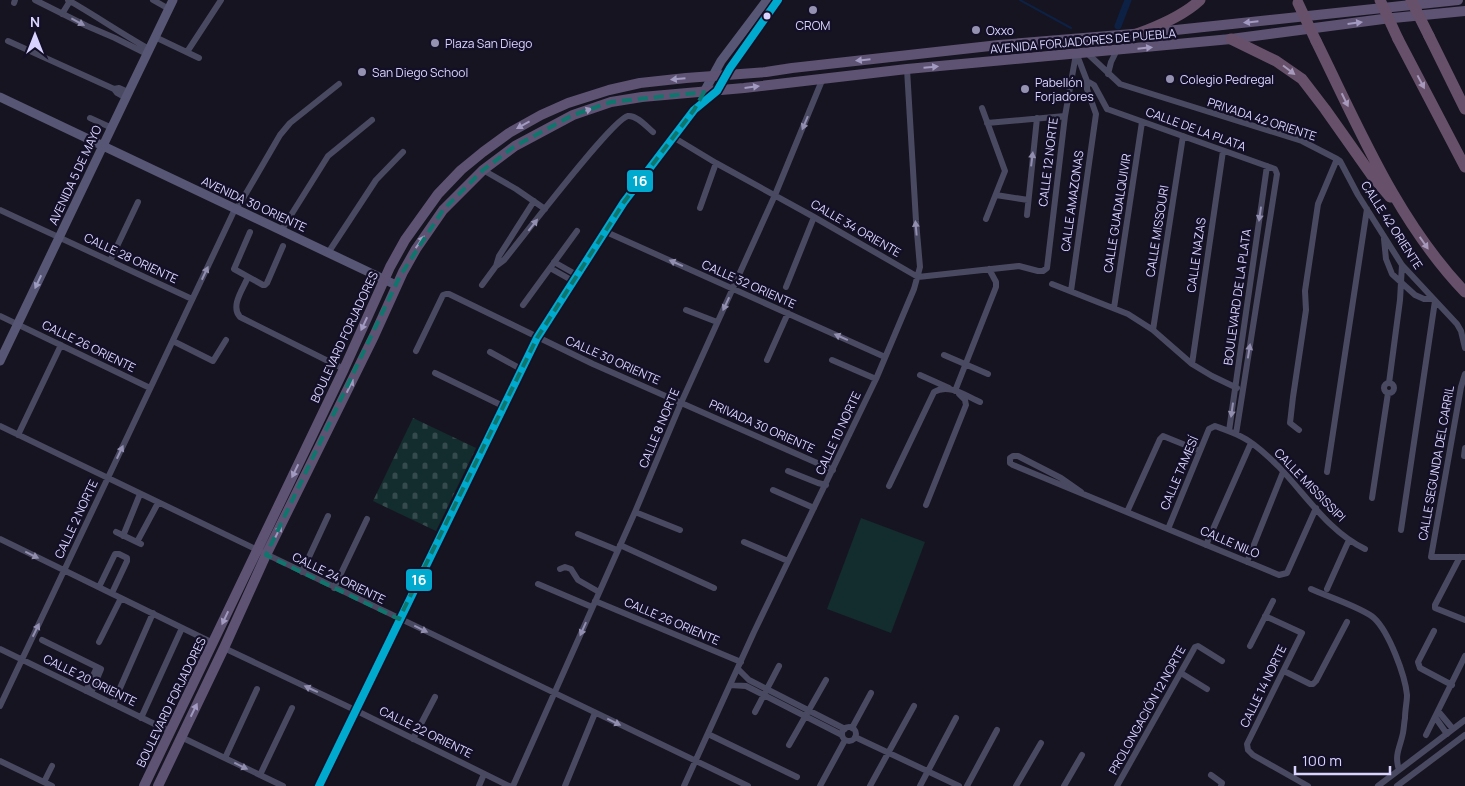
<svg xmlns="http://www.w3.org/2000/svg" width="1465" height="786" viewBox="0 0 1465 786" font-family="Manrope,sans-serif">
  <defs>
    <pattern id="cemetery-stones" width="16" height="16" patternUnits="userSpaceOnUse" patternTransform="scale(1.25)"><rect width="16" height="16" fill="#132c2d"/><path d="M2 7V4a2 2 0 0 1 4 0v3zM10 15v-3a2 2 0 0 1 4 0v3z" fill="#354a4c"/></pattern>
  </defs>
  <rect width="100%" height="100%" fill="#161421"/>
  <path fill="url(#cemetery-stones)" d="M413,418L476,448L436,531L373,501Z"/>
  <path fill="#132c2d" d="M861,518L925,542L891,633L827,609Z"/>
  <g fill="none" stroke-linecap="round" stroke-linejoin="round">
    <path stroke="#0d2144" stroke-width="2" d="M1020,0L1071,28"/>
    <path stroke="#0d2144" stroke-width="7" d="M1118,26L1128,0"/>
    <path stroke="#4a4962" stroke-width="6" d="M35,0L87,26L115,38L147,54
      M68,0C96,16 122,34 149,49
      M153,0L169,9
      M14,3L15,0
      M62,14L70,1
      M155,37L199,58
      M8,41L114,89L117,93L126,98
      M187,52L221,0
      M1087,53L1120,84L1302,141L1337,159L1340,161L1358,195L1402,265L1457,324L1461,331L1465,348
      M1108,74L1111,62L1117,50
      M1087,81L1094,85L1107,109
      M114,89L119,88L128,92
      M982,108L1005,171L986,219
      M1107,109L1275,169L1277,174L1236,434
      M90,118L112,128
      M987,123L1065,116
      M673,137L716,163L814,217L918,277L1019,266L1038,271H1043L1047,268L1065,116L1076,54
      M483,170L516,189L545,209
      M996,195L1028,200
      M700,208L716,163
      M0,210L192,299
      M1027,215L1037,118
      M281,231L328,156L372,120
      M604,231L885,357
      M250,232L234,269L263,285H265L267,283L283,246
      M1384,239L1386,259L1392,274L1415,295L1424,299H1432
      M328,253L376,180L403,152
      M110,261L138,202
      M554,262L577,275
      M496,266L499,256L534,201
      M550,268L573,281
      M248,277C243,289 230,306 240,317L344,369
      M1052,284L1128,314L1153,330L1192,364L1212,376L1237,388
      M482,285L496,266L504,260C521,240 612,119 628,116C637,115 647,127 653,132
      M786,287L814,217
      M1071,291L1096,114L1087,89V81L1077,55
      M523,305L577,231
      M1114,308L1142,122
      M686,310L717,322
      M0,316L150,388
      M1153,330L1183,136
      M173,341L213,361L226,340
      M416,351L443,295L446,294H449L593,364L833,470
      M490,352L521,369
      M944,355L988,374
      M767,360L788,313
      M832,360L876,379
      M1192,364L1223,151
      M435,373L503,406
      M1465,374L1461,387L1431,557H1465
      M920,375L949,388
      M1384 388a5 5 0 1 1 10 0a5 5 0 1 1-10 0Z
      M1389,383L1400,300L1402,265
      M955,391L996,287V282L989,269
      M0,426L748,786
      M1299,430L1290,423L1293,397L1306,310L1305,291L1318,204L1337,159
      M1229,431L1267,166
      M18,435L61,345
      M1464,456L1465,448
      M788,471L818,483L826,485
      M1327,472L1367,209
      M889,486L934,392C949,383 966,396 980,402
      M773,490L814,508
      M1081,492L1061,478L1018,456H1013L1010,458V463L1013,465L1279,575L1287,573L1316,508
      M1372,498L1388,393
      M926,505L966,405L965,400L959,394
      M635,512L680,530
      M1127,512L1160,439L1163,436L1200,451
      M1168,529L1209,429L1215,426C1223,429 1232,432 1240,436C1253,442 1269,457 1279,467C1306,495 1329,532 1365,549
      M1401,530L1435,301
      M116,532L141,544
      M578,534L617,550
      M123,536L140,494
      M0,539L213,643
      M137,542L158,503
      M744,542L788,561
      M620,545L714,588
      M1206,545L1251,443
      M1460,557L1435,605V608L1465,620
      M1247,562L1283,472
      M560,569L565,567L571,569L578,580L599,592
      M302,572L328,516
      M538,584L592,607
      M99,587L115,554H119L127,558V561L112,593
      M334,588L367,519
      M1311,589C1326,596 1363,608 1374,618C1389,632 1405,675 1407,695C1407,702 1405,710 1405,718C1404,723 1404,728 1403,733C1400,748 1394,754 1399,770
      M1327,589L1349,540
      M595,601L741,662
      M1265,616L1302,633L1247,744L1248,750L1253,755L1308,786
      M1434,631L1418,662L1420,668L1452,685
      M42,640L101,669L91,693
      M99,642L121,598
      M1250,646L1273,601
      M224,648L355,710L509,786
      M0,649L169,731
      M738,669L749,680L845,729
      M1284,671L1310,684H1313L1316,681L1347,622
      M1181,673L1207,689
      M730,685L746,686L842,735
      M86,691L97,667
      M113,704L153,613
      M0,706L235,209L241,202L280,135L290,123L339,84
      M1438,711L1453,729
      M755,712L779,666
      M1435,717L1447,734
      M141,718L182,628
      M842 734a7 7 0 1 1 14 0a7 7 0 1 1-14 0Z
      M852,728L871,693
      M708,734L797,777
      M1426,735L1465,656
      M181,737L283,786
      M855,737L959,786
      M413,739L435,697
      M789,745L826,680
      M225,758L257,689
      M0,761L52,786
      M260,775L292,708
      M1211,775L1222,783L1221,786
      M44,782L52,766
      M319,786L537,338L624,202L694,110L716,92
      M479,786L484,774
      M513,786L635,512L681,403L775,195L823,78
      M565,786L595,713
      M684,786L754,632L876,379L914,289L920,267L916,221L907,69
      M820,786L845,740
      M870,786L914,706
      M920,786L956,718
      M967,786L997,730
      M1016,786L1041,743
      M1064,786L1082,755
      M1117,786L1195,647L1198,646L1222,661
      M1378,786L1465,720
      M1397,786L1465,735"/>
    <path stroke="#575674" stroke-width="9" d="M717,91L730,68L778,0
      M704,92L721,61L767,0
      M0,97L396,285
      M0,361C58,240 115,120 173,0"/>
    <path stroke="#5e5373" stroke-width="10" d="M144,786L344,369L390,267L405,240L438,194L461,170L483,152L509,133L541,115L568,103L609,90L640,83L686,78L766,72L792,68L999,45L1157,32L1458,0
      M158,786L224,648L266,555L374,336L403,272L416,249L443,210L483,170L515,146L573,115L611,102L642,97L744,88L907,69L1231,39L1383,19L1465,11"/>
    <path stroke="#67516a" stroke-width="11" d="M1137,34C1159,26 1183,16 1200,0
      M1429,36L1465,109
      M1231,39L1276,61L1302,79L1325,109L1373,177L1390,197
      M1398,39L1465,167
      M1316,41C1359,128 1397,221 1465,292"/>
    <path stroke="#67516a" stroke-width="11" d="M1380,0L1398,39
      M1411,0L1429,36
      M1298,3L1316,41"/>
    <defs>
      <path id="bus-1" d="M319,786L537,338L624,202L694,110L717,91L730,68L778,0"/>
    </defs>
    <use href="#bus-1" stroke="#130f26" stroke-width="11"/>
    <use href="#bus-1" stroke="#00a9ce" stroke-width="8"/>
  </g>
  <defs><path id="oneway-solid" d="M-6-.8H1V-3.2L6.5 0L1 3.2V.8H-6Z" transform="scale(1.25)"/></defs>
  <g fill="#928eb0">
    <use href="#oneway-solid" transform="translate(78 22) rotate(28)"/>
    <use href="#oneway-solid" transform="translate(805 123) rotate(113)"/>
    <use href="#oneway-solid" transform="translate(1032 159) rotate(-83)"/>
    <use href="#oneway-solid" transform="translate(1260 214) rotate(98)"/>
    <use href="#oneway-solid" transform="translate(533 225) rotate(-52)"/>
    <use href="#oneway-solid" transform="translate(916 228) rotate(-95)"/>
    <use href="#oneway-solid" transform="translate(676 263) rotate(-156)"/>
    <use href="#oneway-solid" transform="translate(205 273) rotate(-65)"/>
    <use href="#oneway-solid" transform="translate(726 304) rotate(115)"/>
    <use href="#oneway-solid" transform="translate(841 337) rotate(-156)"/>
    <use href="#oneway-solid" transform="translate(1249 351) rotate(-81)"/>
    <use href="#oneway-solid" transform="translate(1232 410) rotate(98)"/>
    <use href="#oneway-solid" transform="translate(120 452) rotate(-65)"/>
    <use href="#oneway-solid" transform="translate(32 555) rotate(26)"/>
    <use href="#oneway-solid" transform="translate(421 629) rotate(26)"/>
    <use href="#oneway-solid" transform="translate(583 629) rotate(114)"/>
    <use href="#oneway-solid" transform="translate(36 630) rotate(-64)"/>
    <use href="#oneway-solid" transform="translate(311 689) rotate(-155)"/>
    <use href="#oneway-solid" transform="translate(614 722) rotate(26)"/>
    <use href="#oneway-solid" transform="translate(241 766) rotate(26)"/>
  </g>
  <g fill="#a29ac0">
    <use href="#oneway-solid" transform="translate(1251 22) rotate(174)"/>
    <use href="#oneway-solid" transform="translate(1355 23) rotate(-7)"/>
    <use href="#oneway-solid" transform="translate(1145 48) rotate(-6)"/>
    <use href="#oneway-solid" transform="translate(863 60) rotate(174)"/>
    <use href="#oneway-solid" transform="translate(931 67) rotate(-5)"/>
    <use href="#oneway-solid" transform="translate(678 79) rotate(175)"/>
    <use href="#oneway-solid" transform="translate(752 87) rotate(-7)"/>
    <use href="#oneway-solid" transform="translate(585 111) rotate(-19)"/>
    <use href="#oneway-solid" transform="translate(523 125) rotate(151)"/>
    <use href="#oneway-solid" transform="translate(420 242) rotate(-55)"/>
    <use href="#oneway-solid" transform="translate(364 324) rotate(115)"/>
    <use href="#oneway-solid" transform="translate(350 386) rotate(-64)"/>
    <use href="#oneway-solid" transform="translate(295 471) rotate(116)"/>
    <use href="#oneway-solid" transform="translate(278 532) rotate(-64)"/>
    <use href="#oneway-solid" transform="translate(225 618) rotate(115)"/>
    <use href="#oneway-solid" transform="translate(194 710) rotate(-64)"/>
  </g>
  <g fill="#a699bc">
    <use href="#oneway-solid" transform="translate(1289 70) rotate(37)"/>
    <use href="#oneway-solid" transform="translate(1421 82) rotate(62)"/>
    <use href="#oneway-solid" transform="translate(1345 100) rotate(64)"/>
    <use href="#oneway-solid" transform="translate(1424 243) rotate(55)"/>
  </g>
  <use fill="#9e9bc0" href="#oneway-solid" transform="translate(38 282) rotate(115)"/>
  <path fill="none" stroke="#0f766e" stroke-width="4" stroke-dasharray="10 6" stroke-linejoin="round" d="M704,92L694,110L624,202L537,338L399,619L266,555L400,276L443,210L483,170L515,146L573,115L611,102Z"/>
  <g fill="#9591b1" stroke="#130f26" stroke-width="2">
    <circle cx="813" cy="10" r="5"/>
    <circle cx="976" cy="30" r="5"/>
    <circle cx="435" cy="43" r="5"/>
    <circle cx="362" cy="72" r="5"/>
    <circle cx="1170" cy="79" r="5"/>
    <circle cx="1025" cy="89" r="5"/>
  </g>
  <circle fill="#d9d4ff" stroke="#130f26" stroke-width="2" cx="767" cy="16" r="4.5"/>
  <g text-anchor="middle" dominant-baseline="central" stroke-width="4.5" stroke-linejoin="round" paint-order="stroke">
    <g font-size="12" fill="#d9d4ff" stroke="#130f26" text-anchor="start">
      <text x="813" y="25" text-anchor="middle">CROM</text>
      <text x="986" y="30">Oxxo</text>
      <text x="445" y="43">Plaza San Diego</text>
      <text x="372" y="72">San Diego School</text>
      <text x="1180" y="79">Colegio Pedregal</text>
      <text x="1035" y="82">Pabellón<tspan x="1035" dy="14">Forjadores</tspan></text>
    </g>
    <g font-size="12" fill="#d9d4ff" stroke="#130f26">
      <text transform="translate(1083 41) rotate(-5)">AVENIDA FORJADORES DE PUEBLA</text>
      <text transform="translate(1262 119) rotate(18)">PRIVADA 42 ORIENTE</text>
      <text transform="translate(1196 129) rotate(20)">CALLE DE LA PLATA</text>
      <text transform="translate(1048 162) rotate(-83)">CALLE 12 NORTE</text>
      <text transform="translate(75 175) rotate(-65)">AVENIDA 5 DE MAYO</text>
      <text transform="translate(1072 201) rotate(-82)">CALLE AMAZONAS</text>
      <text transform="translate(254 204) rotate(25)">AVENIDA 30 ORIENTE</text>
      <text transform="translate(1117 213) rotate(-81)">CALLE GUADALQUIVIR</text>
      <text transform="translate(1392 225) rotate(57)">CALLE 42 ORIENTE</text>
      <text transform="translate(856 228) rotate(30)">CALLE 34 ORIENTE</text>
      <text transform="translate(1157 231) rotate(-81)">CALLE MISSOURI</text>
      <text transform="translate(1196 255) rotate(-82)">CALLE NAZAS</text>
      <text transform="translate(131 258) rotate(25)">CALLE 28 ORIENTE</text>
      <text transform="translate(749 284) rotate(24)">CALLE 32 ORIENTE</text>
      <text transform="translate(1237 297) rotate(-82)">BOULEVARD DE LA PLATA</text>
      <text transform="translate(344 337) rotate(-65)">BOULEVARD FORJADORES</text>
      <text transform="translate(89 346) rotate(26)">CALLE 26 ORIENTE</text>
      <text transform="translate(613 360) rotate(24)">CALLE 30 ORIENTE</text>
      <text transform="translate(762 426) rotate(24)">PRIVADA 30 ORIENTE</text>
      <text transform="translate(659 428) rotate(-67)">CALLE 8 NORTE</text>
      <text transform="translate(838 433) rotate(-65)">CALLE 10 NORTE</text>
      <text transform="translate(1436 463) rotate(-80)">CALLE SEGUNDA DEL CARRIL</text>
      <text transform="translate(1179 473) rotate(-67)">CALLE TAMESÍ</text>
      <text transform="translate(1310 485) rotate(46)">CALLE MISSISSIPI</text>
      <text transform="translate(76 519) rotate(-65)">CALLE 2 NORTE</text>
      <text transform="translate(1230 542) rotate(23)">CALLE NILO</text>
      <text transform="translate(339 578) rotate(26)">CALLE 24 ORIENTE</text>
      <text transform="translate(672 621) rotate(23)">CALLE 26 ORIENTE</text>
      <text transform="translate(90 680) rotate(26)">CALLE 20 ORIENTE</text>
      <text transform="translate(1263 686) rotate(-64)">CALLE 14 NORTE</text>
      <text transform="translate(171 702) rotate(-64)">BOULEVARD FORJADORES</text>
      <text transform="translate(1147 710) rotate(-61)">PROLONGACIÓN 12 NORTE</text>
      <text transform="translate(426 732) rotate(26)">CALLE 22 ORIENTE</text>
    </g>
  </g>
  <g stroke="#130f26" stroke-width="2">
    <rect x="626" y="169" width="28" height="24" rx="5" fill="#00a9ce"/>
    <rect x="405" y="568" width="28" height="24" rx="5" fill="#00a9ce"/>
  </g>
  <g font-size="14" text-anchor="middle" font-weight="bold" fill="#fff">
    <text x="640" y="186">16</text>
    <text x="419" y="585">16</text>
  </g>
  <g transform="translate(35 35)" stroke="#130f26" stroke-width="4" paint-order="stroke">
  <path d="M0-4L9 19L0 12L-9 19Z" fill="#d9d4ff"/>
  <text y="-8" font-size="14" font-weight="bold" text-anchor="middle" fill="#d9d4ff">N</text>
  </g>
  <path d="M1295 766v8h95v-8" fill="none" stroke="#d9d4ff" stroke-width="2.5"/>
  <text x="1302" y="766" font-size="15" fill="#d9d4ff" stroke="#130f26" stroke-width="4" paint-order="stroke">100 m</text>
</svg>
